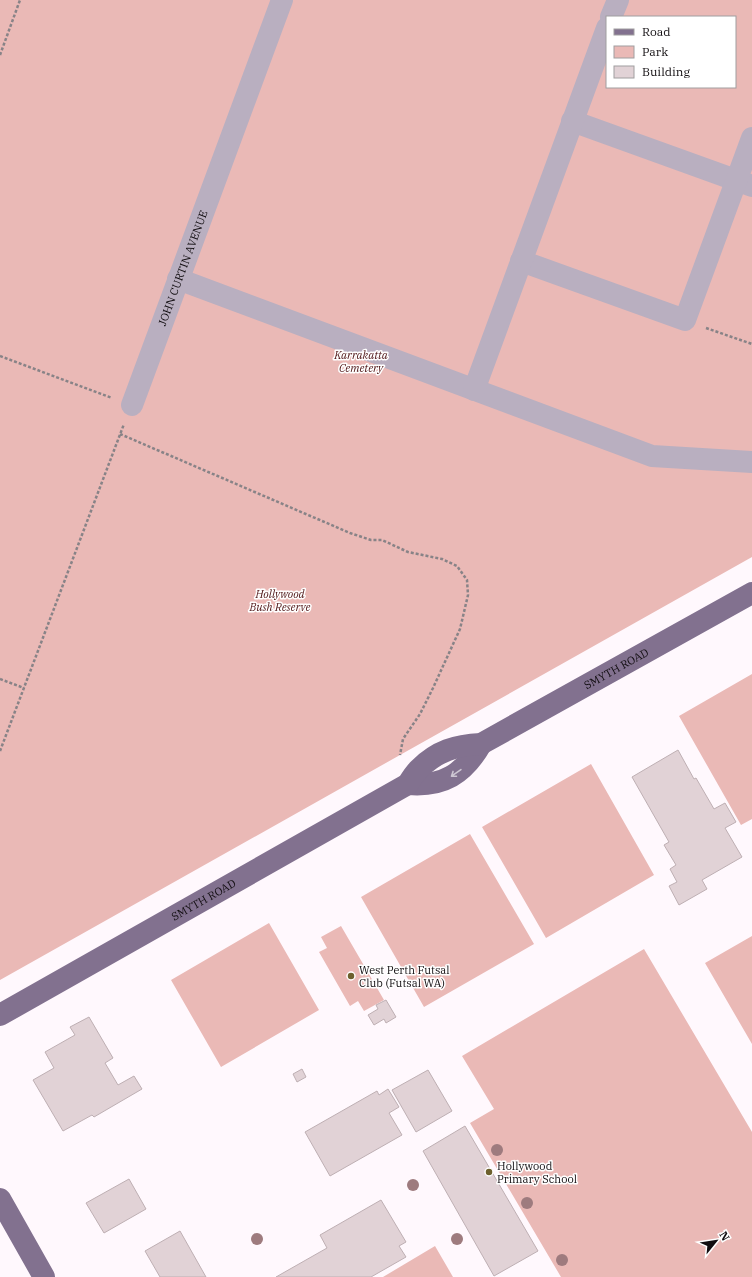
<svg xmlns="http://www.w3.org/2000/svg" width="752" height="1277" viewBox="0 0 752 1277" font-family="'IBM Plex Serif',serif">
  <rect width="100%" height="100%" fill="#fff8fd"/>
  <path fill="#eab9b6" fill-rule="evenodd" d="M0,0H752V557L0,980ZM607,17H735V87H607Z
    M752,674V819L741,825L679,716Z
    M591,764L654,875L546,938L482,827Z
    M470,834L534,944L424,1007L361,897Z
    M269,923L319,1010L221,1067L171,980Z
    M341,926L384,1000L364,1011L358,1001L350,1006L319,952L327,948L321,937Z
    M752,936V1044L705,963Z
    M644,949L752,1132V1277H561L470,1123L494,1109L462,1056Z
    M435,1246L453,1277H383Z"/>
  <path fill="#e1d2d6" stroke="#beafb3" d="M678,750L694,779L696,778L714,809L725,803L736,822L725,828L742,857L702,880L707,889L679,905L669,886L677,882L670,869L676,865L664,845L669,842L632,777Z
    M386,1000L396,1017L386,1023L384,1019L374,1025L368,1015L378,1009L376,1005Z
    M89,1017L113,1058L105,1063L118,1085L134,1076L142,1089L94,1117L92,1115L63,1131L33,1080L54,1068L45,1052L75,1035L70,1027Z
    M302,1069L306,1077L297,1082L293,1074Z
    M428,1070L452,1111L416,1132L392,1090Z
    M388,1089L399,1107L389,1113L402,1135L330,1176L305,1132L377,1091L379,1095Z
    M465,1126L538,1251L494,1276L423,1151Z
    M129,1179L146,1209L104,1233L86,1203Z
    M381,1200L406,1242L399,1246L406,1257L371,1277H276L327,1248L320,1235Z
    M180,1231L206,1277H160L145,1251Z"/>
  <g fill="none" stroke-linecap="round" stroke-linejoin="round">
    <path stroke="#888387" stroke-width="2.5" stroke-dasharray="3 2" stroke-linecap="butt" d="M0,55L20,0
      M706,328L752,344
      M0,356L112,398
      M120,434L350,533L371,540H382L408,552L442,559L457,566L467,580L468,595L460,629L433,688L420,714L403,739L400,755
      M0,679L24,688
      M0,751L124,424"/>
    <g stroke="#b9afc0" stroke-width="22">
      <path d="M611,17L618,0"/>
      <path d="M572,121L752,186"/>
      <path d="M521,261L685,320L752,138"/>
      <path d="M178,279L652,456L752,462"/>
      <path d="M474,390L607,28"/>
      <path id="s1" d="M132,405L282,0"/>
    </g>
    <g stroke="#82718f" stroke-width="22">
      <path d="M408,784C443,787 464,774 481,744"/>
      <path id="s2" d="M0,1015L408,784C411,779 415,773 419,769C437,751 456,745 481,744L752,593"/>
      <path d="M0,1199L44,1277"/>
    </g>
  </g>
  <g fill="#9e7b7e">
    <circle cx="497" cy="1150" r="6"/>
    <circle cx="413" cy="1185" r="6"/>
    <circle cx="527" cy="1203" r="6"/>
    <circle cx="257" cy="1239" r="6"/>
    <circle cx="457" cy="1239" r="6"/>
    <circle cx="562" cy="1260" r="6"/>
  </g>
  <defs><path id="oneway-shaft" d="M-6 0H5M1.5-3L5.5 0L1.5 3" fill="none" stroke-width="1.6" stroke-linecap="round" stroke-linejoin="round"/></defs>
  <use stroke="#cdc6d2" href="#oneway-shaft" transform="translate(456 773) rotate(145)"/>
  <g fill="#6d602d" stroke="#fff" stroke-width="1.5">
    <circle cx="351" cy="976" r="4"/>
    <circle cx="489" cy="1172" r="4"/>
  </g>
  <g text-anchor="middle" dominant-baseline="central" stroke-width="3" stroke-linejoin="round" paint-order="stroke">
    <g font-size="11" fill="#110d10" stroke="#fff">
      <text stroke="none"><textPath href="#s1" startOffset="146">JOHN CURTIN AVENUE</textPath></text>
      <text stroke="none"><textPath href="#s2" startOffset="711">SMYTH ROAD</textPath></text>
      <text stroke="none"><textPath href="#s2" startOffset="234">SMYTH ROAD</textPath></text>
    </g>
    <g font-size="11" font-style="italic" fill="#4f1516" stroke="#fff">
      <text x="361" y="355">Karrakatta<tspan x="361" dy="13">Cemetery</tspan></text>
      <text x="280" y="594">Hollywood<tspan x="280" dy="13">Bush Reserve</tspan></text>
    </g>
    <g font-size="11" fill="#110d10" stroke="#fff" text-anchor="start">
      <text x="359" y="970">West Perth Futsal<tspan x="359" dy="13">Club (Futsal WA)</tspan></text>
      <text x="497" y="1166">Hollywood<tspan x="497" dy="13">Primary School</tspan></text>
    </g>
  </g>
  <rect x="606" y="16" width="130" height="72" fill="#ffffff" stroke="#a09e9f"/>
  <rect x="614" y="29" width="20" height="6" fill="#82718f" stroke="#a09e9f"/>
  <text x="642" y="36" font-size="12" fill="#110d10">Road</text>
  <rect x="614" y="46" width="20" height="12" fill="#eab9b6" stroke="#a09e9f"/>
  <text x="642" y="56" font-size="12" fill="#110d10">Park</text>
  <rect x="614" y="66" width="20" height="12" fill="#e1d2d6" stroke="#a09e9f"/>
  <text x="642" y="76" font-size="12" fill="#110d10">Building</text>
  <g transform="translate(716 1241) rotate(60)" stroke="#ffffff" stroke-width="3" paint-order="stroke">
  <path d="M0-3L7 15L0 10L-7 15Z" fill="#110d10"/>
  <text y="-6" font-size="11" font-weight="bold" text-anchor="middle" fill="#110d10">N</text>
  </g>
</svg>
